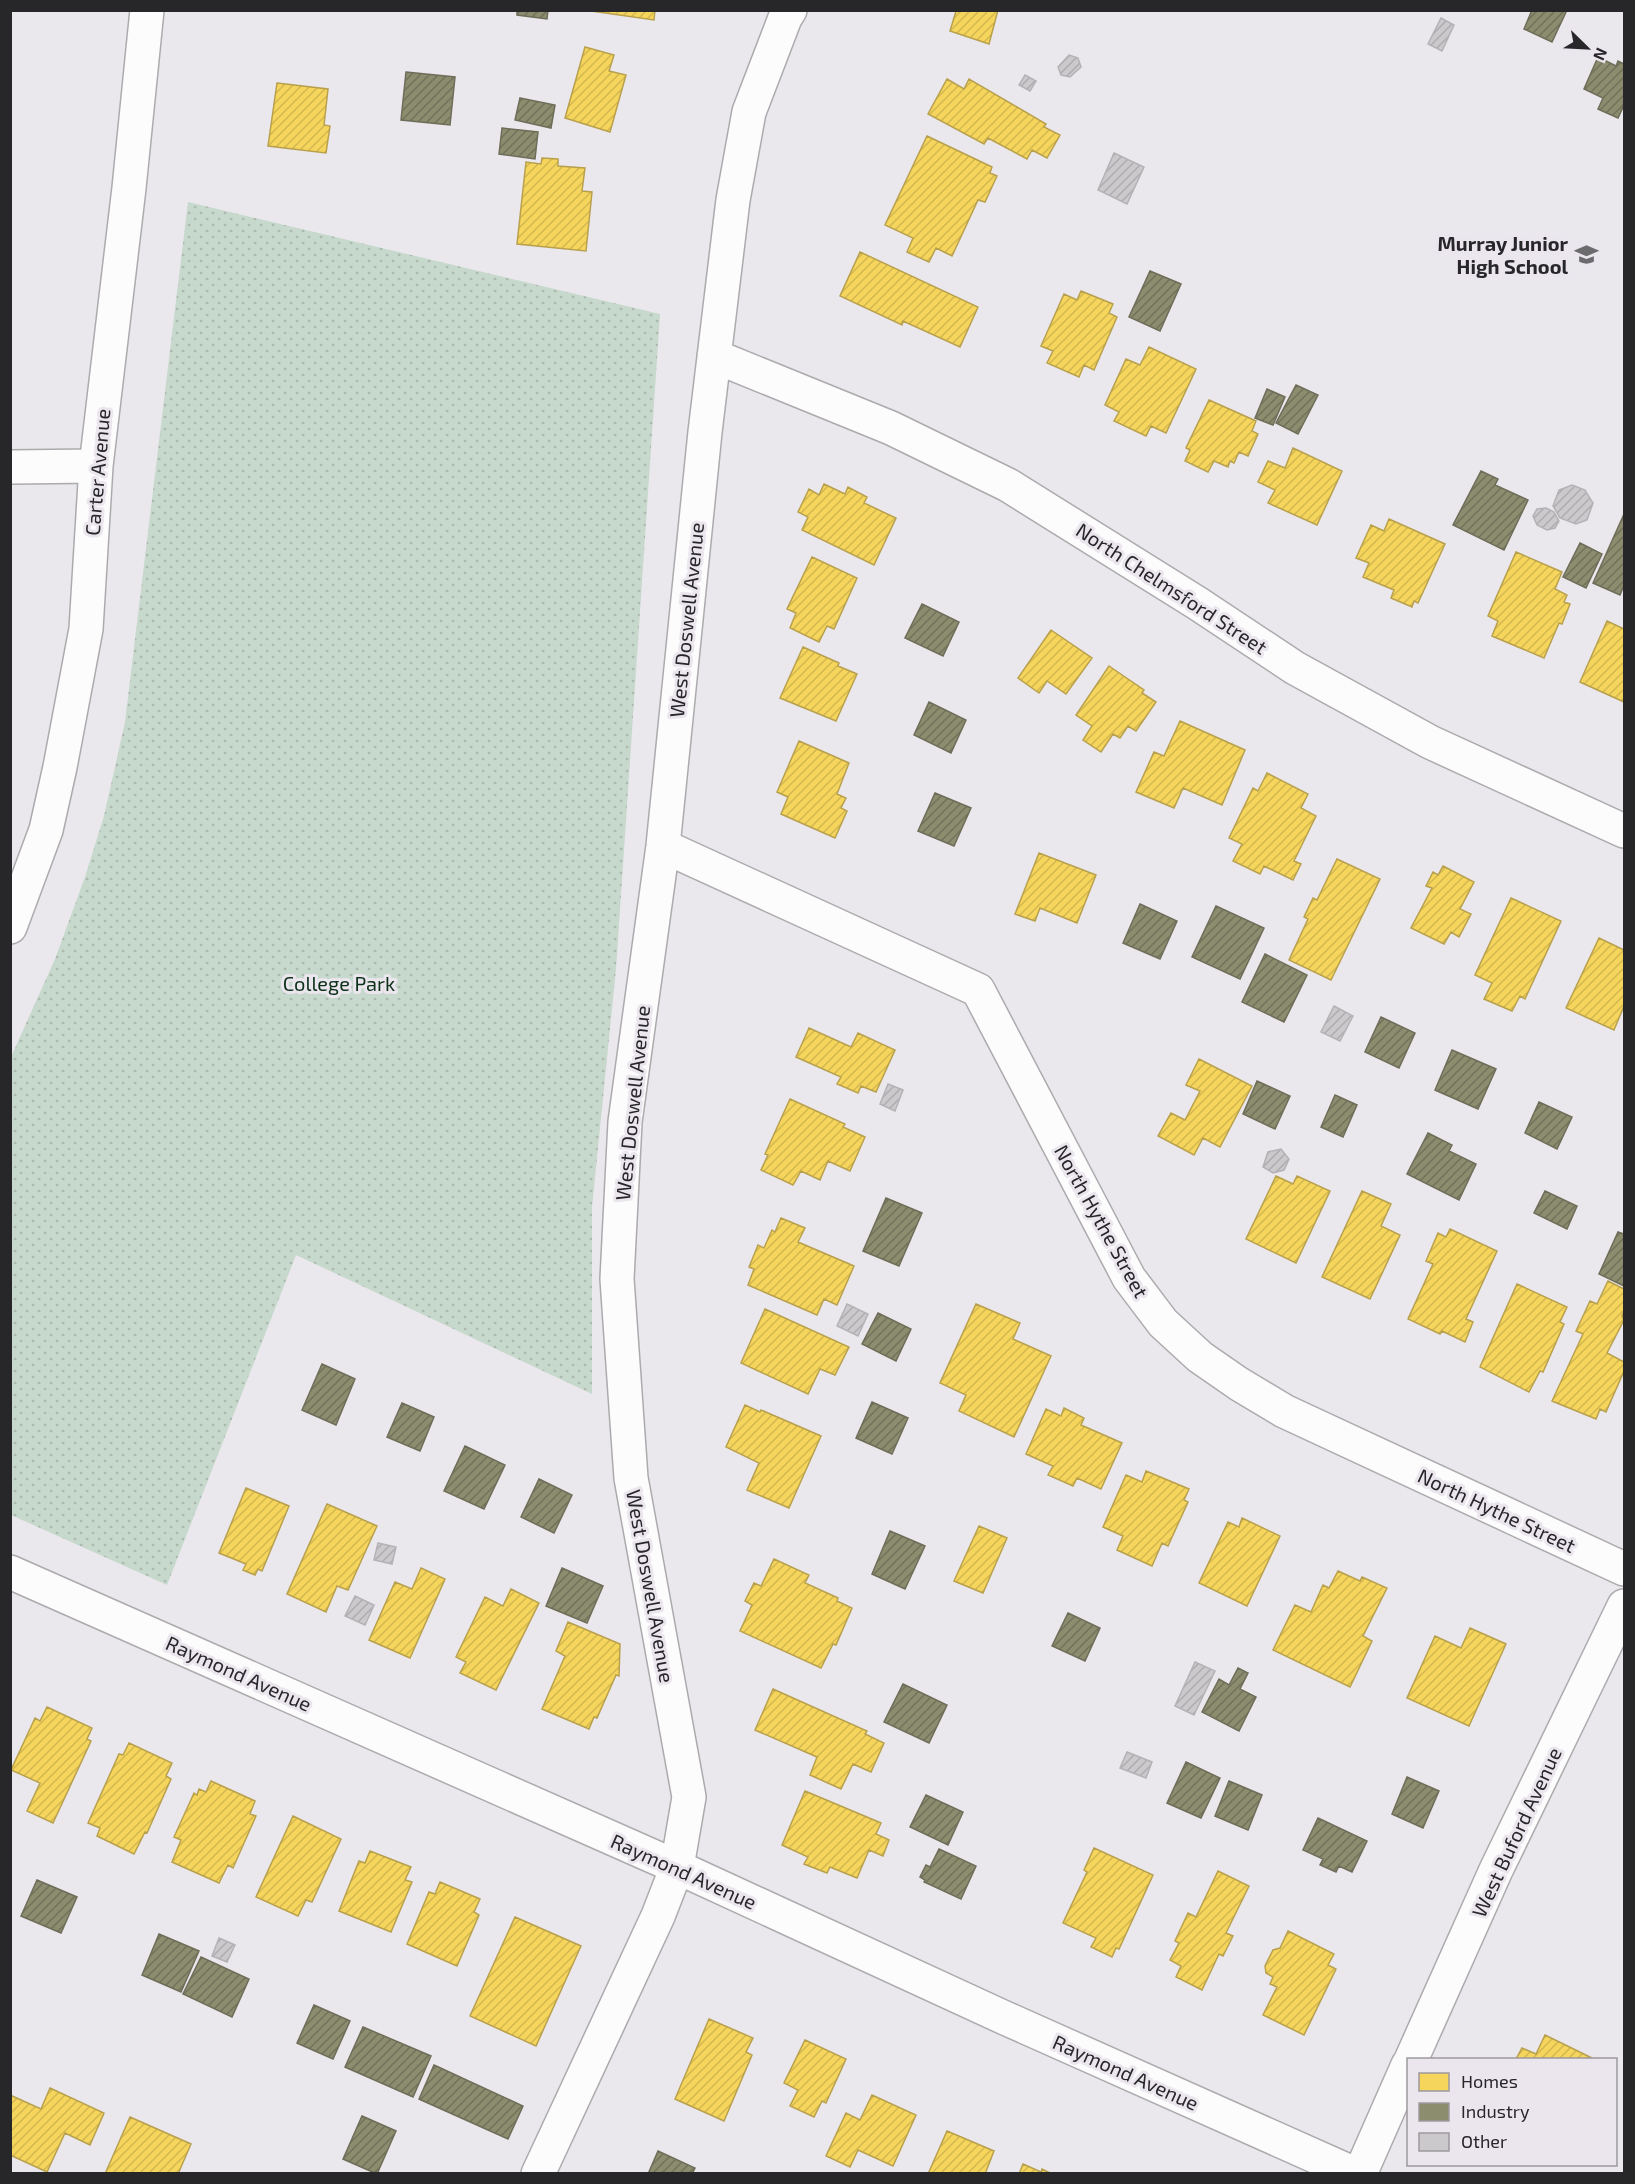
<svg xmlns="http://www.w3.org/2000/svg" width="1635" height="2184" viewBox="0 0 1635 2184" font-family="'Exo 2',sans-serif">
  <defs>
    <pattern id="park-dots" width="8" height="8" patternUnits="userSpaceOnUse" patternTransform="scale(1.5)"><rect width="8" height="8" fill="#c7d8cc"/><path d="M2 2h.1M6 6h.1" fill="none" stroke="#abb9af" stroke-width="1.8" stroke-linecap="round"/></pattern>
    <pattern id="homes-hatch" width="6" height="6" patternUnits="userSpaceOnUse" patternTransform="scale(1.5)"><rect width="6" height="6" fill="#f6d55c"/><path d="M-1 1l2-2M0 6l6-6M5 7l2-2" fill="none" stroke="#d3b750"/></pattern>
    <pattern id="industry-hatch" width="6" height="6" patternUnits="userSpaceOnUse" patternTransform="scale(1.5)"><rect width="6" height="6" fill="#8c8c6e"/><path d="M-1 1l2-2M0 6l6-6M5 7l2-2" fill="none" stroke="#72725a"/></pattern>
    <pattern id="building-hatch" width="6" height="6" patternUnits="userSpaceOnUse" patternTransform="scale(1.5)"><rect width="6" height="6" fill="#cbc9cc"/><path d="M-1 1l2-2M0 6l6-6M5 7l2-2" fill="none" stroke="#aeacaf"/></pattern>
  </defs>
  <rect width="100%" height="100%" fill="#eae8ec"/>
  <path fill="url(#park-dots)" d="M188,202L660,314L616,969L592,1207V1394L296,1255L167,1585L11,1515V1057L55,959L85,877L104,816L125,722Z"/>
  <path fill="url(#homes-hatch)" stroke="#b8a04d" stroke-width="1.5" d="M584,10H655L654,20Z
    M960,10H998L989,44L950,31L956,11Z
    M585,47L614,55L609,71L626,75L610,132L565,118Z
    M947,79L964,89L969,79L1046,124L1044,127L1060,135L1047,158L1032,150L1027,159L988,138L984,144L928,114Z
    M277,83L328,89L324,125L330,126L326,153L268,146Z
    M927,136L992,167L990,173L997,176L985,202L978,200L952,256L936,248L929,262L907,252L913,238L885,225Z
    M542,158L558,159V166L585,168L582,191L592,192L586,251L517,244L526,162L541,164Z
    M860,252L978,307L960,347L903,321L902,325L840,296Z
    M1081,291L1113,304L1109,313L1117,317L1094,370L1084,365L1079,377L1047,363L1053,351L1041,346L1064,294L1077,300Z
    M1149,347L1196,369L1166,433L1151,426L1146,436L1114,421L1119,412L1105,405L1126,359L1140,365Z
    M1209,400L1256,421L1252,431L1258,434L1248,456L1239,452L1234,463L1230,461L1228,467L1214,461L1208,472L1185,461L1190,450L1186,448Z
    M1293,448L1342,471L1317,525L1268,503L1275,490L1258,482L1268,461L1285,468Z
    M824,484L845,494L848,487L867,497L864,503L896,518L874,565L802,530L808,517L798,512L809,489L819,495Z
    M1389,519L1445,544L1418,603L1414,601L1412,607L1391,598L1394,590L1363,577L1369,563L1356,558L1371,525L1384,531Z
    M1516,552L1562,572L1555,589L1567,595L1564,602L1570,604L1562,624L1559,623L1544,658L1492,636L1498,621L1488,616Z
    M812,557L857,578L834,629L827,626L819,642L790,628L796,613L787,609Z
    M1607,621L1624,629V702L1580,682Z
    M1051,630L1092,658L1066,694L1047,681L1039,693L1018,678Z
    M803,647L839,663L838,666L857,674L836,721L780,698Z
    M1109,666L1144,690L1142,693L1156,702L1136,731L1128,726L1120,738L1113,734L1101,752L1083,740L1092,726L1076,715Z
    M1180,721L1245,750L1222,805L1183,788L1174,808L1136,792L1154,752L1164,756Z
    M799,741L849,763L837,794L846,798L841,808L847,811L835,838L781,814L788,797L777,792Z
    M1267,773L1308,794L1301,808L1316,816L1294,861L1301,864L1293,880L1264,866L1260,874L1233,861L1242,844L1229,838L1253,788L1258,791Z
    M1039,853L1096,875L1077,923L1040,908L1035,921L1015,914Z
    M1337,859L1380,879L1331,980L1289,960L1308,919L1304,917L1313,898L1317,900Z
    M1443,866L1474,882L1460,909L1471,914L1459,937L1451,932L1444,944L1411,928L1432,888L1426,886L1433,872L1438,875Z
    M1511,898L1561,921L1525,999L1520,996L1512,1011L1484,999L1492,983L1475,975Z
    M1599,938L1624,950V1006L1614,1030L1566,1008Z
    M809,1028L851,1047L858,1033L895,1050L876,1092L861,1086L858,1093L837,1084L841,1077L796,1057Z
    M1199,1059L1252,1086L1220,1147L1203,1138L1194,1155L1158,1136L1171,1113L1185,1120L1200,1091L1186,1085Z
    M790,1099L845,1124L843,1127L865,1137L850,1171L828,1161L820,1180L801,1171L793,1185L761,1170L768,1155L765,1154Z
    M1276,1176L1293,1184L1297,1176L1330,1191L1296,1263L1246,1239Z
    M1362,1191L1391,1204L1381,1226L1400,1235L1370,1299L1322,1277Z
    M781,1218L805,1228L798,1242L854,1266L837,1305L824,1299L817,1315L748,1285L754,1269L749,1267L758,1245L764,1248L772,1230L775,1232Z
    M1450,1229L1497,1251L1466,1319L1473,1322L1465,1342L1442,1331L1440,1334L1408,1319L1433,1264L1426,1261L1438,1233L1446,1237Z
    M1608,1281L1624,1289V1311L1622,1316L1624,1320L1607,1353L1624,1362V1371L1606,1412L1600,1409L1596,1419L1552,1401L1583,1334L1576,1331L1590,1301L1597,1304Z
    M1517,1284L1567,1307L1560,1322L1564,1324L1543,1372L1540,1371L1529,1392L1480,1367Z
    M976,1304L1020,1323L1013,1339L1051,1356L1014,1437L959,1411L966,1395L940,1383Z
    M765,1309L849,1347L835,1375L820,1369L808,1394L741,1363Z
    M745,1405L760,1412L761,1410L821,1436L789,1508L747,1490L759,1463L726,1447Z
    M1064,1408L1084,1418L1081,1425L1122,1443L1101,1489L1077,1478L1073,1486L1048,1475L1053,1466L1026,1454L1046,1409L1061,1416Z
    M1146,1471L1189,1489L1184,1500L1188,1502L1168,1546L1162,1543L1152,1566L1117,1550L1123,1536L1103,1527L1126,1475L1142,1482Z
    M246,1488L289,1506L262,1571L258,1569L255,1575L243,1570L246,1564L219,1553Z
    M327,1504L377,1526L348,1590L337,1586L326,1612L287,1594Z
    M1242,1518L1280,1536L1247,1606L1199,1583L1228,1522L1239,1527Z
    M979,1526L1007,1538L983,1593L954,1581Z
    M774,1559L809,1575L805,1583L838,1598L837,1601L852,1608L836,1645L833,1644L821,1668L740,1631L752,1605L745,1601L754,1583L761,1586Z
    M421,1568L445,1579L410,1658L369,1640L395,1582L412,1589Z
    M1338,1571L1360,1581L1362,1577L1387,1588L1363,1636L1372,1641L1350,1687L1273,1650L1295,1605L1311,1612L1323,1585L1329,1588Z
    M511,1589L539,1603L496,1690L460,1673L466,1662L456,1657L485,1597L503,1606Z
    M568,1622L620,1644L619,1676L616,1675L597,1718L594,1717L589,1729L542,1709L565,1656L556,1651Z
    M1470,1628L1506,1644L1469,1726L1407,1698L1435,1636L1461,1648Z
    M773,1689L867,1731L865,1734L884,1743L871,1772L853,1764L841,1789L810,1775L817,1757L755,1730Z
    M47,1707L92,1728L87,1739L91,1741L53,1823L27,1811L40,1783L11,1770L35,1718L40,1721Z
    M129,1743L172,1763L166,1776L171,1779L147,1833L145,1832L134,1854L97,1836L100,1828L88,1823L119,1754L123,1755Z
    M211,1781L255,1801L250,1814L256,1816L233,1868L228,1865L219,1883L172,1862L181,1840L174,1837L194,1793L197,1795L199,1789L206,1792Z
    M805,1791L881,1823L876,1834L889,1840L883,1856L869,1850L857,1878L830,1867L827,1873L804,1864L808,1857L782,1845Z
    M293,1816L341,1839L312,1902L306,1900L298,1916L256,1897Z
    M1094,1848L1153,1875L1119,1949L1116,1948L1112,1957L1091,1947L1096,1938L1063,1923L1087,1872L1084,1870Z
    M370,1851L411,1867L405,1880L412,1882L391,1932L339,1911L359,1861L365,1863Z
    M1218,1871L1249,1886L1226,1933L1233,1936L1223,1956L1219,1954L1202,1990L1176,1977L1181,1966L1170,1960L1179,1943L1175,1941L1188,1913L1196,1917Z
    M440,1882L480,1899L474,1912L479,1915L457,1966L407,1944L429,1892L435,1894Z
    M515,1917L581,1946L536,2046L470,2016Z
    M1288,1931L1334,1954L1328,1965L1336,1969L1304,2035L1263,2015L1277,1987L1270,1984L1273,1977L1266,1973L1265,1966L1273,1950L1280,1948Z
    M709,2019L753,2038L746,2052L752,2055L724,2121L675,2099Z
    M1545,2035L1592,2058V2060L1516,2059L1522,2048L1536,2054Z
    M805,2040L846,2059L826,2103L822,2101L814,2117L790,2106L798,2090L784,2083Z
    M50,2088L104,2113L90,2145L65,2133L47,2172L10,2155V2095L41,2109Z
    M872,2095L916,2115L893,2166L858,2150L850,2167L826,2156L846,2113L860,2120Z
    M130,2117L191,2144L178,2174H105Z
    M947,2131L994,2151L985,2174H928Z
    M1023,2164L1041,2172L1042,2169L1052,2174H1019Z"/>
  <path fill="url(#industry-hatch)" stroke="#6e6d59" stroke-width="1.5" d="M517,10H548L547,19L517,15Z
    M1532,10H1567L1552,42L1524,29Z
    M1598,57L1616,66L1618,61L1624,64V105L1618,118L1598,109L1603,98L1584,89Z
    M406,72L455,77L450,125L401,120Z
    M520,98L555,105L551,128L515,120Z
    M502,128L538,132L535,159L499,154Z
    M1150,271L1181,284L1160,331L1129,317Z
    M1296,385L1318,395L1298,434L1276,423Z
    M1267,389L1285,397L1273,425L1255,418Z
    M1481,471L1498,479L1495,485L1528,500L1504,550L1453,525Z
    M1624,514V585L1620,595L1593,583Z
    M1580,543L1602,554L1586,588L1563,577Z
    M922,604L959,622L943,656L905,638Z
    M929,702L966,720L951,753L914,735Z
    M935,793L971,808L954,846L918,831Z
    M1140,904L1177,921L1160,959L1123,943Z
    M1216,906L1264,928L1240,979L1192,957Z
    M1265,954L1307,975L1284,1022L1242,1002Z
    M1381,1017L1415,1033L1399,1068L1365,1052Z
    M1452,1050L1496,1069L1478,1109L1435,1090Z
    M1257,1081L1290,1096L1275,1129L1243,1114Z
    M1335,1095L1357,1105L1343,1137L1321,1127Z
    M1539,1102L1572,1117L1557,1149L1525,1133Z
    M1428,1133L1452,1145L1449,1151L1476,1164L1459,1200L1407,1174Z
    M1545,1191L1577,1206L1567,1229L1534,1213Z
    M886,1198L922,1213L899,1266L863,1251Z
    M1618,1232L1624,1234V1286L1599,1274Z
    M878,1313L911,1329L896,1361L862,1344Z
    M322,1364L355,1379L336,1425L302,1410Z
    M872,1402L908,1418L892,1454L856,1438Z
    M402,1403L434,1417L420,1451L387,1437Z
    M465,1446L505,1465L484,1509L444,1491Z
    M539,1479L572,1495L554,1533L521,1517Z
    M890,1531L925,1546L905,1589L872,1574Z
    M562,1568L603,1586L587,1623L546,1606Z
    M1068,1613L1100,1628L1085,1661L1052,1646Z
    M1238,1668L1248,1673L1240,1689L1256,1697L1239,1731L1202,1712L1219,1679L1229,1685Z
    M903,1684L947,1705L929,1743L884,1722Z
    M1186,1762L1220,1778L1201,1818L1167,1803Z
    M1407,1777L1439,1791L1423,1828L1392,1814Z
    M1229,1781L1262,1795L1248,1830L1215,1816Z
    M926,1795L963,1812L948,1845L910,1827Z
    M1318,1818L1367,1841L1352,1872L1339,1866L1336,1872L1320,1865L1323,1859L1303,1850Z
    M939,1849L976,1866L961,1899L924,1882L925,1880L920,1877L926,1865L930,1867Z
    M37,1880L77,1897L61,1933L21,1916Z
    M159,1934L199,1951L181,1992L142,1975Z
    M201,1957L249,1979L232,2017L183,1994Z
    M314,2005L350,2021L333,2059L297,2043Z
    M363,2027L431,2056L413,2097L345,2067Z
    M434,2065L523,2106L508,2139L419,2099Z
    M362,2116L396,2131L377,2174L343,2159Z
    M658,2151L695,2168L692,2174H648Z"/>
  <path fill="url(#building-hatch)" stroke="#b4b2b5" stroke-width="1.5" d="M1441,18L1454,25L1442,51L1428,44Z
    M1069,55L1078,58L1081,67L1070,77L1061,75L1058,67Z
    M1025,75L1036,81L1030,91L1019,85Z
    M1114,153L1144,167L1127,204L1098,190Z
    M1572,485L1585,490L1593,503L1587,520L1576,524L1560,518L1553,506L1559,490Z
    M1546,508L1554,512L1559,521L1555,528L1547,530L1537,525L1533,516L1537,509Z
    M1334,1006L1353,1016L1340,1041L1321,1032Z
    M888,1084L903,1090L895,1111L880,1104Z
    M1281,1149L1289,1159L1284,1170L1273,1173L1263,1167L1268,1152Z
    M847,1304L868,1314L858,1336L837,1326Z
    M378,1543L396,1547L392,1564L374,1560Z
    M355,1596L374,1605L365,1625L345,1616Z
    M1195,1662L1215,1671L1194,1715L1175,1706Z
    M1127,1752L1152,1762L1146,1778L1120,1768Z
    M219,1938L235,1945L227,1962L212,1956Z"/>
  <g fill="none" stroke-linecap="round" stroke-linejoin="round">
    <defs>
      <path id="street" d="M714,356L891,428L1008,485L1197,603L1295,668L1430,742L1624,831
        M10,467L96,466
        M663,846L978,990L1129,1278L1163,1323L1200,1357L1239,1384L1284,1411L1624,1569
        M10,927L46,830L60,767L86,629L96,466L129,188L147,10
        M10,1572L677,1867L1005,2018L1355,2174
        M1411,2060L1496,1870L1624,1606
        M538,2174L658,1916L677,1867L689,1797L631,1478L617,1279L625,1122L663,846L705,432L733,200L749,112L785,18L790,10
        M1360,2174L1408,2065"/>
    </defs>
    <use href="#street" stroke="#acaaad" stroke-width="36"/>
    <use href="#street" stroke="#fcfcfc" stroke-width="33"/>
  </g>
  <defs>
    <symbol id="school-bare" viewBox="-9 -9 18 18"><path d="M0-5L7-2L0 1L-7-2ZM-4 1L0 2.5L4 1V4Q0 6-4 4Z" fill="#6b6a6d" stroke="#ebe6ee" stroke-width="2.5" paint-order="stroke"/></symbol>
  </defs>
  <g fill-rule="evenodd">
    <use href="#school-bare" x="1570" y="238" width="33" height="33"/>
  </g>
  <g text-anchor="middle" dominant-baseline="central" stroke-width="6" stroke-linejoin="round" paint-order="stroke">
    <g font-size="20" font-weight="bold" fill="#272629" stroke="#ebe6ee" text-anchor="end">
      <text x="1568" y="243">Murray Junior<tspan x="1568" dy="23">High School</tspan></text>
    </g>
    <g font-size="20" fill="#272629" stroke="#ebe6ee">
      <text transform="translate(97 472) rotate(-85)">Carter Avenue</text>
      <text transform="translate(1172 588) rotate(33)">North Chelmsford Street</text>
      <text transform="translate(686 620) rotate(-84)">West Doswell Avenue</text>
      <text transform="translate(632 1103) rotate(-84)">West Doswell Avenue</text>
      <text transform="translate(1102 1221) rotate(61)">North Hythe Street</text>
      <text transform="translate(1497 1510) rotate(25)">North Hythe Street</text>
      <text transform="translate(651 1586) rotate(80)">West Doswell Avenue</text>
      <text transform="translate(239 1673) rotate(24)">Raymond Avenue</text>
      <text transform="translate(1516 1832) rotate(-65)">West Buford Avenue</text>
      <text transform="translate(684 1871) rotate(24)">Raymond Avenue</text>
      <text transform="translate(1126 2072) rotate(24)">Raymond Avenue</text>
    </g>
    <g font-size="20" fill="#0c3119" stroke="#ebe6ee">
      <text x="339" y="983">College Park</text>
    </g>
  </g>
  <rect width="1635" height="2184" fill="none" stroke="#272629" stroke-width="24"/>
  <rect x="1407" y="2058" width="210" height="108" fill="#ebe6ee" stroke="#9d999f" stroke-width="1.5"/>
  <rect x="1419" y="2073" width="30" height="18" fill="#f6d55c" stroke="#9d999f" stroke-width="1.5"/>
  <text x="1461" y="2088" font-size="18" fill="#272629">Homes</text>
  <rect x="1419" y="2103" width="30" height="18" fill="#8c8c6e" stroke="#9d999f" stroke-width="1.5"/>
  <text x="1461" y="2118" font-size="18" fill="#272629">Industry</text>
  <rect x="1419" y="2133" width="30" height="18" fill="#cbc9cc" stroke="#9d999f" stroke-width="1.5"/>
  <text x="1461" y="2148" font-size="18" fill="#272629">Other</text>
  <g transform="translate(1587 48) rotate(114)" stroke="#ebe6ee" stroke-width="4.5" paint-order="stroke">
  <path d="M0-4.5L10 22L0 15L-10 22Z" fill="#272629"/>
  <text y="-9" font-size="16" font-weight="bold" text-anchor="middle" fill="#272629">N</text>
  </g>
</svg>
